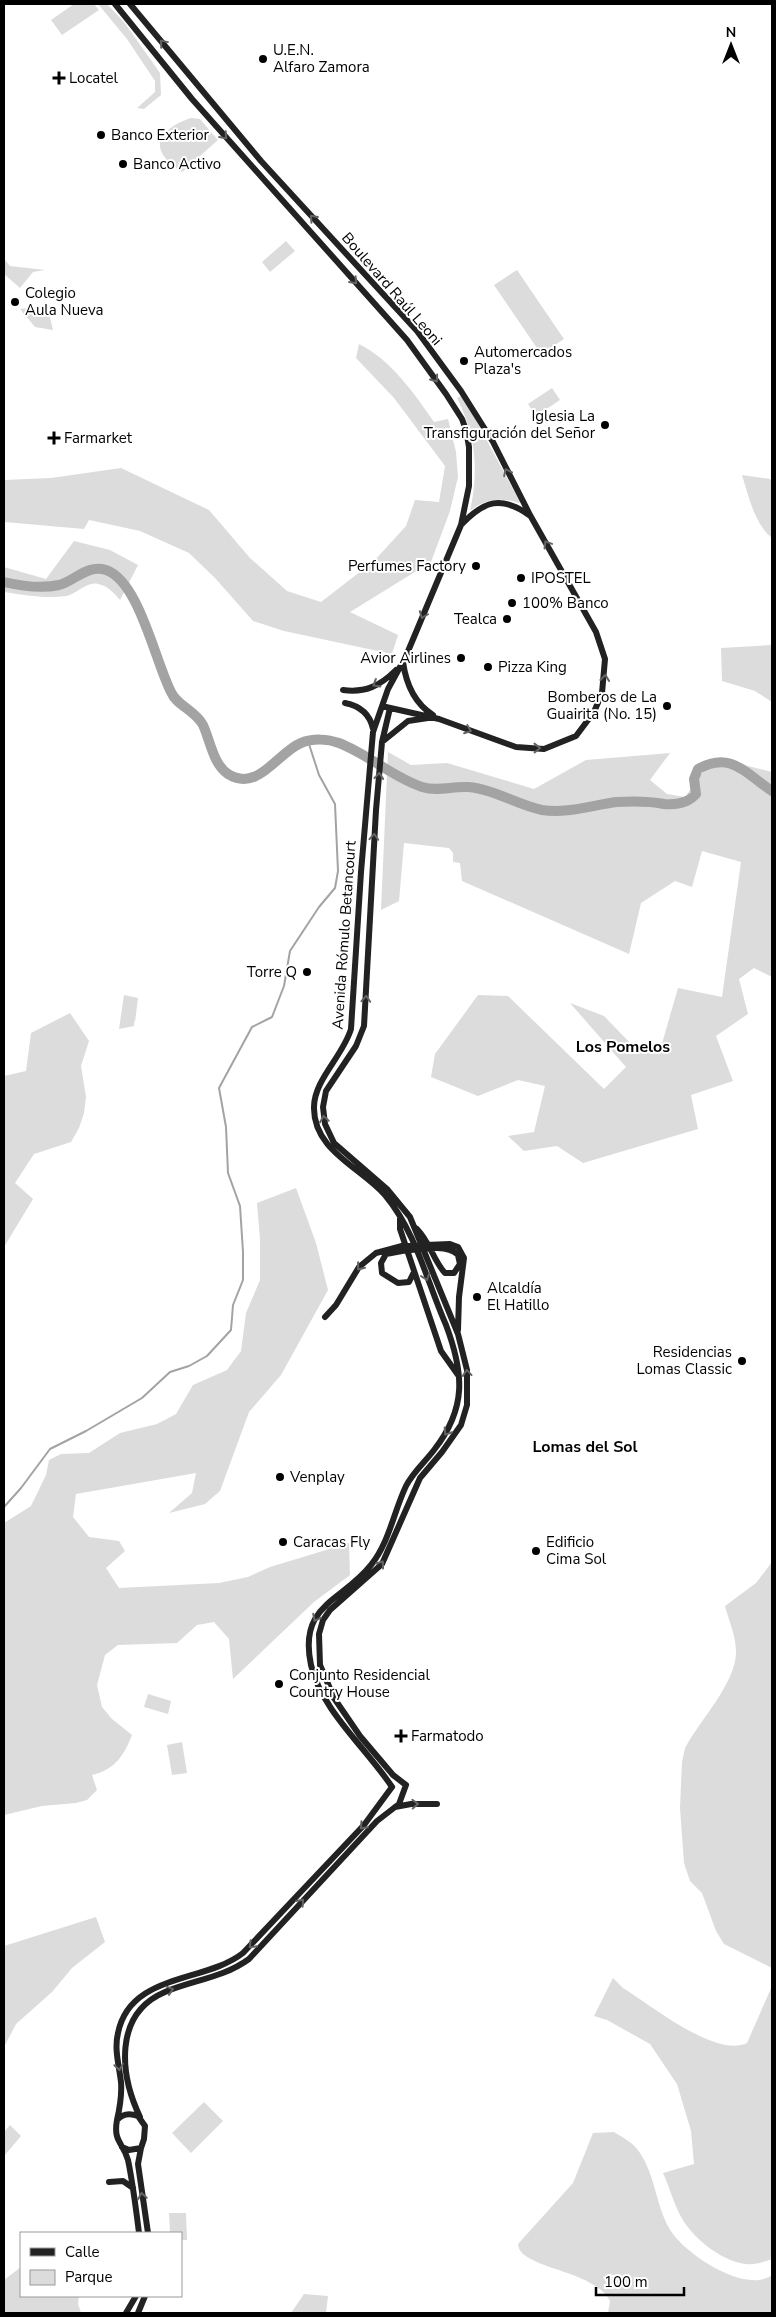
<svg xmlns="http://www.w3.org/2000/svg" width="776" height="2317" viewBox="0 0 776 2317" font-family="'Nunito Sans',sans-serif">
  <rect width="100%" height="100%" fill="#fff"/>
  <path fill="#dcdcdc" d="M74,4H94L99,10L62,35L51,20Z
    M98,4H107L124,22L160,73L161,95L144,109L137,108L155,92V81L127,39Z
    M191,118L200,119L218,140L182,172C176,168 168,163 164,156C150,137 175,123 191,118Z
    M286,241L295,251L270,272L262,262Z
    M4,259L10,266L45,270L33,272L20,288L4,274Z
    M517,270L564,339L541,354L494,285Z
    M47,305L53,330L35,327L20,309Z
    M359,344C391,360 414,393 434,422L448,419L456,452L458,477L450,511L431,562L350,612L398,635L392,654L284,631L253,621L215,578L189,553L140,531L89,520L84,529L4,522V480L51,478L121,468L209,510L250,558L287,591L321,602L374,561L406,526L415,500L439,502L445,466L394,398L356,358Z
    M552,388L560,400L536,416L528,404Z
    M461,396L470,409L520,502L519,503C501,497 484,499 470,511C479,470 476,436 457,398Z
    M742,475L770,479L772,483V538C754,523 749,497 742,475Z
    M74,541L110,550L138,565L120,600C114,593 108,586 98,584C87,581 77,594 66,596C46,599 24,595 4,592V567L46,579Z
    M772,645V702L755,691L722,681L721,648Z
    M388,752L411,765L447,763L534,789L586,760L670,753L650,780L667,794L685,797L708,765L728,761L772,772V977L754,968L739,979L748,1014L716,1036L733,1081L691,1095L698,1129L583,1163L557,1146L524,1151L508,1136L534,1132L545,1086L518,1080L478,1096L431,1077L435,1054L478,995L508,996L604,1089L626,1067L570,1003L604,1016L634,1047H661L678,988L722,997L741,862L702,851L692,887L675,881L641,903L629,954L462,881L460,863L453,862V853L449,848L404,843L399,901L381,910Z
    M124,995L138,998L135,1022L134,1021V1026L119,1029Z
    M70,1013L89,1041L81,1066L86,1097L84,1113L79,1128L71,1142L34,1154L15,1183L33,1199L4,1247V1076L26,1071L31,1033Z
    M296,1188L316,1243L328,1290L281,1375L249,1412L220,1491L205,1504L169,1513L192,1493L196,1473L76,1494L73,1517L89,1537L119,1541L125,1551L106,1568L119,1588L219,1583L248,1577L270,1567L349,1543L350,1575L314,1602L233,1679L229,1639L214,1622L197,1625L177,1643L118,1645L105,1655L97,1685L102,1707L112,1719L132,1735C124,1756 114,1770 92,1775L97,1790L87,1800L76,1803L42,1806L4,1815V1523L31,1506L46,1475L49,1460L61,1454L89,1453L120,1433L157,1424L176,1414L193,1385L227,1370L241,1351L246,1313L260,1280V1239L257,1203Z
    M772,1562V1968L724,1944L716,1931L702,1893L690,1881L684,1863L680,1808L682,1762L685,1748C700,1720 736,1683 736,1652C736,1636 729,1621 725,1606L756,1583Z
    M148,1694L171,1701L168,1714L144,1707Z
    M182,1742L187,1773L172,1775L167,1745Z
    M96,1917L105,1942L72,1968L52,1992L16,2024L4,2047V1946Z
    M613,1978L623,1988C651,2005 715,2058 747,2043L772,1986V2259C764,2262 755,2265 746,2264C720,2261 690,2236 679,2213C673,2201 669,2186 663,2173L694,2164L691,2131L677,2084L650,2044L607,2020L594,2016Z
    M204,2102L223,2121L191,2153L172,2133Z
    M10,2125L21,2136L4,2156V2132Z
    M614,2132C622,2137 632,2142 638,2150C657,2176 655,2209 673,2234C689,2256 746,2294 772,2275V2313H608L610,2301C594,2269 519,2269 518,2244L573,2183L593,2133Z
    M169,2213H186L187,2240H181V2233H170Z
    M21,2267V2296H79L78,2304L81,2313H4V2280Z
    M304,2294L328,2296L326,2313H291Z"/>
  <g fill="none" stroke-linecap="round" stroke-linejoin="round">
    <path stroke="#a3a3a3" stroke-width="2" d="M4,1507L21,1488L50,1449L86,1431L142,1398L170,1372L189,1366L207,1356L231,1330L233,1305L243,1280V1252L240,1206L228,1173L226,1127L219,1088L252,1027L272,1017L284,986L290,951L319,907L335,888L338,871L335,804L319,775L308,741"/>
    <path stroke="#a3a3a3" stroke-width="10" d="M4,582C21,586 41,589 59,585C75,581 87,564 106,570C139,581 155,661 171,692C177,706 195,710 203,725C210,740 213,764 228,774C258,793 278,752 301,743C313,738 328,739 339,743C368,754 392,777 422,787C438,792 452,786 468,787C494,789 517,805 542,810C567,814 592,805 617,802C634,801 648,801 664,804C675,805 688,803 696,794L694,779L698,769C732,750 747,775 772,791"/>
    <path stroke="#222" stroke-width="6" d="M115,4L192,99L407,340L446,394L462,419L466,430L469,447V486L461,525L406,656L388,689L373,732L361,872L351,1029C343,1056 314,1080 314,1107C313,1150 360,1167 385,1195C416,1232 427,1282 446,1325C464,1373 467,1408 434,1450C425,1462 413,1472 406,1486C394,1511 389,1543 371,1565C342,1602 298,1604 311,1665C321,1710 368,1750 392,1787
      M130,4L261,161L417,331L461,391L493,442L530,515L596,632L605,659L602,693L594,712L576,736L544,749L516,747L439,719L386,707
      M462,524C484,501 501,495 529,515
      M403,662C406,684 414,703 433,715
      M343,690C365,693 380,686 396,670
      M345,703C360,706 370,714 373,729
      M390,708L382,742L376,810L364,1026L356,1046L326,1091L323,1107L325,1124L334,1143L387,1189L410,1217L458,1334L467,1370V1405L461,1425L442,1452L420,1478L382,1564L330,1610L323,1620L319,1634L320,1665L334,1698L360,1736L393,1775L406,1785
      M382,742L408,721L428,718
      M400,1218V1229L441,1351L458,1375
      M414,1272L409,1282L398,1283L382,1273L381,1263L386,1254L402,1251C417,1250 446,1243 458,1255L460,1264L454,1273H445C433,1260 430,1242 417,1229
      M325,1317L336,1305L359,1267L376,1253L402,1246L450,1244L458,1247L464,1258L459,1297L458,1330
      M395,1807L411,1804H437
      M140,2117C120,2075 113,2014 165,1992C193,1980 223,1978 249,1959L377,1821L399,1804L406,1785
      M117,2120C120,2107 122,2095 121,2082C119,2065 114,2049 118,2033C130,1973 205,1983 243,1953L364,1825L392,1787
      M122,2147L129,2150L141,2148L144,2139L145,2126L138,2116C130,2113 123,2113 117,2120C113,2142 123,2142 128,2160C133,2184 136,2209 139,2233
      M141,2148L138,2164L148,2233
      M109,2182L123,2181L133,2188
      M126,2313L136,2296
      M138,2313L145,2296"/>
  </g>
  <defs><path id="oneway-chevron" d="M-2-3.5L2.5 0L-2 3.5" fill="none" stroke-width="1.6" stroke-linecap="round" stroke-linejoin="round" transform="scale(1.25)"/></defs>
  <g stroke="#646464">
    <use href="#oneway-chevron" transform="translate(163 43) rotate(-130)"/>
    <use href="#oneway-chevron" transform="translate(224 136) rotate(49)"/>
    <use href="#oneway-chevron" transform="translate(313 218) rotate(-132)"/>
    <use href="#oneway-chevron" transform="translate(354 281) rotate(48)"/>
    <use href="#oneway-chevron" transform="translate(435 379) rotate(55)"/>
    <use href="#oneway-chevron" transform="translate(507 472) rotate(-116)"/>
    <use href="#oneway-chevron" transform="translate(547 544) rotate(-121)"/>
    <use href="#oneway-chevron" transform="translate(423 615) rotate(111)"/>
    <use href="#oneway-chevron" transform="translate(605 678) rotate(-84)"/>
    <use href="#oneway-chevron" transform="translate(376 684) rotate(149)"/>
    <use href="#oneway-chevron" transform="translate(468 730) rotate(21)"/>
    <use href="#oneway-chevron" transform="translate(537 748) rotate(-1)"/>
    <use href="#oneway-chevron" transform="translate(379 776) rotate(-85)"/>
    <use href="#oneway-chevron" transform="translate(374 837) rotate(-86)"/>
    <use href="#oneway-chevron" transform="translate(366 999) rotate(-86)"/>
    <use href="#oneway-chevron" transform="translate(324 1119) rotate(-99)"/>
    <use href="#oneway-chevron" transform="translate(360 1267) rotate(128)"/>
    <use href="#oneway-chevron" transform="translate(426 1277) rotate(70)"/>
    <use href="#oneway-chevron" transform="translate(467 1373) rotate(-95)"/>
    <use href="#oneway-chevron" transform="translate(447 1432) rotate(123)"/>
    <use href="#oneway-chevron" transform="translate(381 1564) rotate(-54)"/>
    <use href="#oneway-chevron" transform="translate(316 1618) rotate(117)"/>
    <use href="#oneway-chevron" transform="translate(415 1804) rotate(-3)"/>
    <use href="#oneway-chevron" transform="translate(363 1826) rotate(133)"/>
    <use href="#oneway-chevron" transform="translate(301 1902) rotate(-48)"/>
    <use href="#oneway-chevron" transform="translate(252 1945) rotate(135)"/>
    <use href="#oneway-chevron" transform="translate(170 1990) rotate(-18)"/>
    <use href="#oneway-chevron" transform="translate(119 2067) rotate(81)"/>
    <use href="#oneway-chevron" transform="translate(142 2196) rotate(-99)"/>
  </g>
  <g fill="#000" stroke="#fff" stroke-width="2">
    <circle cx="263" cy="59" r="5"/>
    <path d="M56.5 70.5h5v5h5v5h-5v5h-5v-5h-5v-5h5z"/>
    <circle cx="101" cy="135" r="5"/>
    <circle cx="123" cy="164" r="5"/>
    <circle cx="15" cy="302" r="5"/>
    <circle cx="464" cy="361" r="5"/>
    <circle cx="605" cy="425" r="5"/>
    <path d="M51.5 430.5h5v5h5v5h-5v5h-5v-5h-5v-5h5z"/>
    <circle cx="476" cy="566" r="5"/>
    <circle cx="521" cy="578" r="5"/>
    <circle cx="512" cy="603" r="5"/>
    <circle cx="507" cy="619" r="5"/>
    <circle cx="461" cy="658" r="5"/>
    <circle cx="488" cy="667" r="5"/>
    <circle cx="667" cy="706" r="5"/>
    <circle cx="307" cy="972" r="5"/>
    <circle cx="477" cy="1297" r="5"/>
    <circle cx="742" cy="1361" r="5"/>
    <circle cx="280" cy="1477" r="5"/>
    <circle cx="283" cy="1542" r="5"/>
    <circle cx="536" cy="1551" r="5"/>
    <circle cx="279" cy="1684" r="5"/>
    <path d="M398.5 1728.5h5v5h5v5h-5v5h-5v-5h-5v-5h5z"/>
  </g>
  <g text-anchor="middle" dominant-baseline="central" stroke-width="4" stroke-linejoin="round" paint-order="stroke">
    <g font-size="15" fill="#000" stroke="#fff" text-anchor="start">
      <text x="273" y="50">U.E.N.<tspan x="273" dy="17">Alfaro Zamora</tspan></text>
      <text x="69" y="78">Locatel</text>
      <text x="111" y="135">Banco Exterior</text>
      <text x="133" y="164">Banco Activo</text>
      <text x="25" y="293">Colegio<tspan x="25" dy="17">Aula Nueva</tspan></text>
      <text x="474" y="352">Automercados<tspan x="474" dy="17">Plaza's</tspan></text>
      <text x="595" y="416" text-anchor="end">Iglesia La<tspan x="595" dy="17">Transfiguración del Señor</tspan></text>
      <text x="64" y="438">Farmarket</text>
      <text x="466" y="566" text-anchor="end">Perfumes Factory</text>
      <text x="531" y="578">IPOSTEL</text>
      <text x="522" y="603">100% Banco</text>
      <text x="497" y="619" text-anchor="end">Tealca</text>
      <text x="451" y="658" text-anchor="end">Avior Airlines</text>
      <text x="498" y="667">Pizza King</text>
      <text x="657" y="697" text-anchor="end">Bomberos de La<tspan x="657" dy="17">Guairita (No. 15)</tspan></text>
      <text x="297" y="972" text-anchor="end">Torre Q</text>
      <text x="487" y="1288">Alcaldía<tspan x="487" dy="17">El Hatillo</tspan></text>
      <text x="732" y="1352" text-anchor="end">Residencias<tspan x="732" dy="17">Lomas Classic</tspan></text>
      <text x="290" y="1477">Venplay</text>
      <text x="293" y="1542">Caracas Fly</text>
      <text x="546" y="1542">Edificio<tspan x="546" dy="17">Cima Sol</tspan></text>
      <text x="289" y="1675">Conjunto Residencial<tspan x="289" dy="17">Country House</tspan></text>
      <text x="411" y="1736">Farmatodo</text>
    </g>
    <g font-size="15" fill="#000" stroke="#fff">
      <text transform="translate(392 289) rotate(49)">Boulevard Raúl Leoni</text>
      <text transform="translate(344 935) rotate(-86)">Avenida Rómulo Betancourt</text>
    </g>
    <g font-size="16" font-weight="bold" fill="#000" stroke="#fff">
      <text x="623" y="1047">Los Pomelos</text>
      <text x="585" y="1447">Lomas del Sol</text>
    </g>
  </g>
  <rect width="776" height="2317" fill="none" stroke="#000000" stroke-width="10"/>
  <rect x="20" y="2232" width="162" height="65" fill="#ffffff" stroke="#999999"/>
  <rect x="30" y="2248" width="25" height="8" fill="#222222" stroke="#999999"/>
  <text x="65" y="2257" font-size="15" fill="#000000">Calle</text>
  <rect x="30" y="2270" width="25" height="15" fill="#dcdcdc" stroke="#999999"/>
  <text x="65" y="2282" font-size="15" fill="#000000">Parque</text>
  <g transform="translate(731 45)" stroke="#ffffff" stroke-width="4" paint-order="stroke">
  <path d="M0-4L9 19L0 12L-9 19Z" fill="#000000"/>
  <text y="-8" font-size="14" font-weight="bold" text-anchor="middle" fill="#000000">N</text>
  </g>
  <path d="M596 2287v8h88v-8" fill="none" stroke="#000000" stroke-width="2.5"/>
  <text x="604" y="2287" font-size="15" fill="#000000" stroke="#ffffff" stroke-width="4" paint-order="stroke">100 m</text>
</svg>
